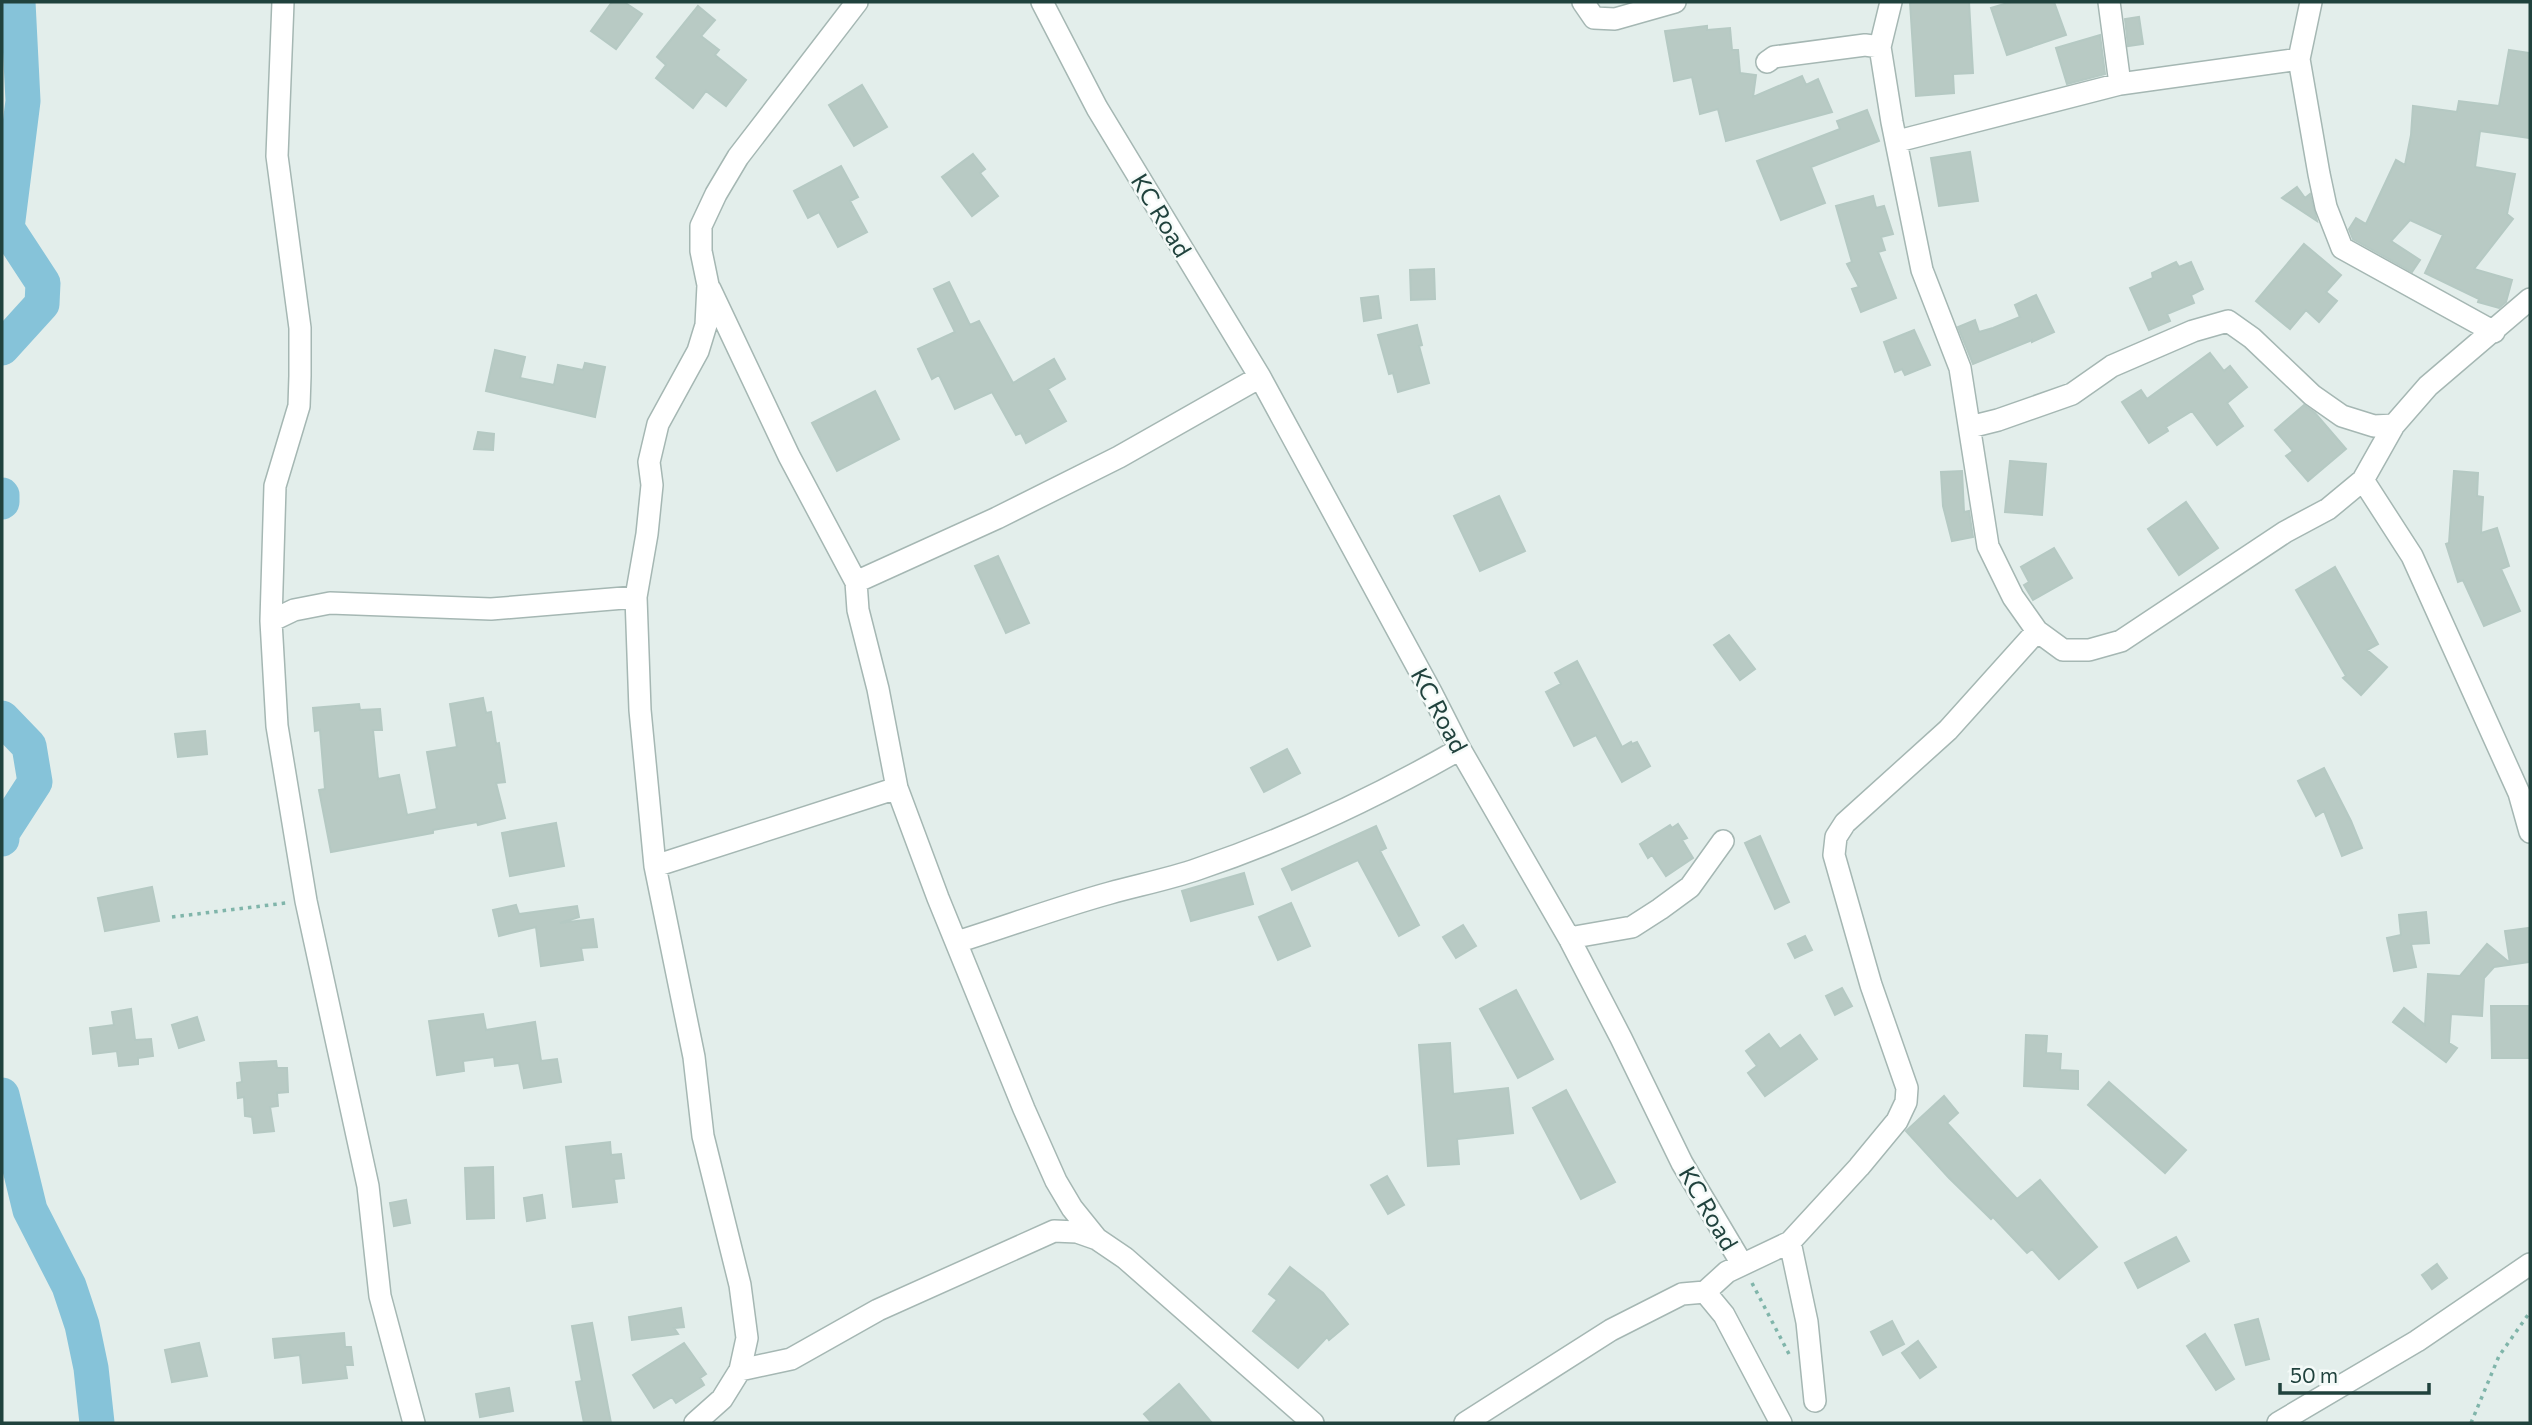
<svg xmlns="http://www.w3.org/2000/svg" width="2532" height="1425" viewBox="0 0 2532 1425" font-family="Commissioner,sans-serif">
  <rect width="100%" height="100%" fill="#e3eeeb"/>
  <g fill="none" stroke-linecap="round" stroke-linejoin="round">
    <path stroke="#86c3d9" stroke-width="35" d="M2,348L42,304L43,283L7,228L23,101L18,2
      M2,495V502
      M2,718L29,746L35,782L2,833V839
      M2,1095L30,1210L69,1286L82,1325L91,1368L97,1423"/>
  </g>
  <path fill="#b8cac4" stroke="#b5c9c3" stroke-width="2" d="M612,2H624L642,14L616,49L591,31Z
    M1910,2H1969L1973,73L1953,74L1954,93L1916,96Z
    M2011,2H2054L2066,35L2007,55L1991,8Z
    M698,6L715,20L701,36L719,50L715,55L746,80L726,106L706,91L693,108L656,78L666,65L657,57Z
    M2139,17L2143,44L2128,46L2125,19Z
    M1707,26V30L1730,28L1732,50H1738L1740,73L1756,75L1753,97L1802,76L1806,85L1818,79L1832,112L1726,141L1718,109L1700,114L1692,77L1674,81L1665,31Z
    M2100,35L2105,74L2067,84L2056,48Z
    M2509,50L2530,53V138L2480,131L2475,167L2515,174L2507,214L2513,219L2474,269L2512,280L2506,302L2499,308L2478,302L2479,299L2425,273L2443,235L2410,220L2391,241L2420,260L2412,272L2353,239L2349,229L2356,218L2366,224L2396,160L2405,165L2411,135L2413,106L2457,112L2459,101L2499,106Z
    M862,85L887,127L854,146L829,105Z
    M1867,110L1879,141L1811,167L1825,203L1781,220L1757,161L1840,129L1837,121Z
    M1970,152L1978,201L1939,206L1931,158Z
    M973,154L985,169L980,173L998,196L972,216L942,177Z
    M841,166L858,197L850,201L867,232L838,247L819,212L808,218L794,191Z
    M2297,187L2305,198L2310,194L2317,221L2282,198Z
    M1873,196L1876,208L1884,206L1893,234L1881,237L1885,250L1878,252L1896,298L1861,312L1852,289L1859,287L1847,264L1852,262L1836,206Z
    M2304,244L2341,275L2326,292L2337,301L2319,322L2306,310L2290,329L2256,301Z
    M2176,262L2179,267L2191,262L2203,289L2191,295L2194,303L2167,314L2170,321L2149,330L2130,288L2153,278L2152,273Z
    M1434,269L1435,299L1411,300L1410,270Z
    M949,282L970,325L979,321L1013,383L1054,359L1065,379L1048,389L1066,421L1026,443L1021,433L1016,435L992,392L955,409L939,375L932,379L918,349L955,332L934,289Z
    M2036,295L2054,332L2032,342V340L1973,364L1958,327L1975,320L1979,332L1993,328L2020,317L2015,305Z
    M1378,296L1381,318L1364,321L1361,298Z
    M1417,325L1422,345L1419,346L1429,383L1398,392L1393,373L1389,374L1378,335Z
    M1914,330L1930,365L1905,375L1902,369L1895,372L1884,342Z
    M495,350L525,357L520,378L554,385L558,365L583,370L585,363L605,367L595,417L486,391Z
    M2210,353L2224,371L2230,366L2247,387L2227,403L2243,426L2217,445L2192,411L2166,427L2168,431L2149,443L2122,402L2141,390L2147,399Z
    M875,391L899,439L837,471L812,423Z
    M2304,405L2315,413L2346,449L2308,481L2286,456L2293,451L2275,430Z
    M478,432L494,434L493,450L474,449Z
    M2010,461L2046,464L2042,515L2005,512Z
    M1962,471L1964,512L1969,511L1973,537L1952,541L1943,506L1941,472Z
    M2454,471L2478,473L2477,496L2483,497L2481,533L2497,528L2509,566L2501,569L2520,611L2484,626L2463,580L2458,582L2446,544L2449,543Z
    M1499,496L1525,551L1480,571L1454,516Z
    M2186,502L2218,548L2179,575L2148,529Z
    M2054,548L2072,578L2033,600L2024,585L2029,582L2021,567Z
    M998,556L1029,623L1006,633L975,566Z
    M2335,567L2378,644L2367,650L2387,667L2361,695L2343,678L2346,676L2296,590Z
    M1729,635L1755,669L1740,680L1714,645Z
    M1577,661L1622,747L1631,742L1632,744L1637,742L1650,766L1622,782L1596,735L1574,746L1546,692L1561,684L1555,673Z
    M483,698L486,713L491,712L496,744L499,743L505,782L496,783L505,818L478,825L477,822L433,830V833L331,852L319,790L325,789L320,730L315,731L313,708L359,704L360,710L380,709L382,730H373L378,779L399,775L407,815L437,809L427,752L457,747L450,704Z
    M205,731L207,754L178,757L175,734Z
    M1287,749L1300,773L1264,792L1251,768Z
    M2324,768L2351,821L2362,848L2342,856L2324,811L2316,816L2298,781Z
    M556,823L564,866L510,876L502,833Z
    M1678,824L1687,838L1682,840L1693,858L1666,876L1652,855L1648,858L1640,844L1670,825L1672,828Z
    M1376,826L1386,848L1380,851L1419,925L1399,936L1358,860L1292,890L1282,869Z
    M1760,836L1789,902L1775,909L1745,843Z
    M1244,873L1253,904L1191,921L1182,891Z
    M152,887L159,921L105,931L98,898Z
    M1291,903L1310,946L1278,960L1259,917Z
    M516,905L519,914L577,906L579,917L560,923L593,919L597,947L581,948L583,960L541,966L536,927L499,936L493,910Z
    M2426,912L2429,943L2411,944L2416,967L2394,971L2387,938L2401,935L2399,915Z
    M1463,925L1476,946L1456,958L1443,937Z
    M2529,928L2530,962L2494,967L2484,978L2482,1016L2451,1014L2449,1043L2457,1048L2446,1062L2393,1022L2404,1008L2425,1025L2428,974L2460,976L2487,944L2510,963L2505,931Z
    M1805,936L1812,950L1795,958L1788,944Z
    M1842,988L1852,1006L1835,1015L1826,996Z
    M1516,990L1553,1059L1518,1078L1480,1009Z
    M2491,1006H2530V1058H2492Z
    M131,1009L135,1040L151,1039L153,1056L138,1058V1064L119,1066L117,1051L93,1054L90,1028L114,1025L112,1012Z
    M483,1014L486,1030L535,1022L541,1061L557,1059L561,1082L524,1088L519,1063L495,1066L494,1057L463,1061L464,1071L437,1075L429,1021Z
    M197,1017L204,1040L179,1048L172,1025Z
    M1769,1034L1780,1049L1800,1035L1817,1059L1765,1096L1748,1073L1757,1066L1746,1051Z
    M2026,1035L2047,1036L2046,1053L2061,1054L2060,1070L2078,1071V1089L2024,1086Z
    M1450,1043L1453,1094L1508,1088L1513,1133L1457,1139L1459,1164L1428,1166L1419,1045Z
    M276,1061L277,1068H287L288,1092L277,1093L278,1106L270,1107L274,1131L254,1133L252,1117L245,1116L244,1097L238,1098L237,1083L242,1082L240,1063Z
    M2109,1082L2186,1150L2165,1173L2088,1105Z
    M1566,1090L1615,1182L1581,1199L1533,1108Z
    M1944,1096L1958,1113L1947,1123L2017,1199L2040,1180L2097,1247L2059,1279L2032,1249L2027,1253L1993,1217L1991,1219L1949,1178L1906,1131Z
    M610,1142L611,1155L621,1154L624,1178L614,1179L617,1202L573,1207L566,1147Z
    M493,1167L494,1218L467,1219L465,1168Z
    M1387,1176L1404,1205L1388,1214L1371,1185Z
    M542,1195L545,1218L527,1221L524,1198Z
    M406,1200L410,1223L394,1226L390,1203Z
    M2176,1237L2189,1261L2138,1288L2125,1263Z
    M2437,1264L2447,1278L2432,1289L2422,1275Z
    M1290,1267L1323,1293L1348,1324L1329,1340L1327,1337L1298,1368L1253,1331L1277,1300L1269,1294Z
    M681,1308L684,1327L674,1328L678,1334L632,1340L629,1317Z
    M2258,1319L2269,1359L2246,1365L2235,1325Z
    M1892,1321L1904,1344L1883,1355L1871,1332Z
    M592,1323L611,1423H584L576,1382L582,1381L572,1326Z
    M344,1333L345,1347H351L353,1365H345L347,1378L303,1383L300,1355L275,1358L273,1339Z
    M2205,1334L2234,1379L2216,1390L2187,1346Z
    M1918,1341L1936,1367L1920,1378L1902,1353Z
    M199,1343L207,1376L172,1382L165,1350Z
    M684,1343L706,1374L700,1378L704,1385L676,1403L672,1397L654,1408L633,1375Z
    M1179,1384L1212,1423H1152L1144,1414Z
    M509,1388L513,1411L480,1417L476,1394Z"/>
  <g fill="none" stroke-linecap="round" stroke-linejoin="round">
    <defs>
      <path id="minor" d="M283,2L277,156L300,328V376L299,406L275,486L271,621L277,726L306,901L368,1186L380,1296L414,1423
        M1042,2L1097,108L1260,377L1431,692L1460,749L1569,938L1621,1038L1682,1163L1742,1264
        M1583,2L1594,18L1615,19L1675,2
        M1891,2L1880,47L1892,122L1922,270L1960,368L1988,546L2013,597L2037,631L2063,650H2089L2121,641L2285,532L2328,509L2363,480L2394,425L2428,386L2530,299
        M2109,2L2120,84
        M2311,2L2299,59L2319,174L2326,207L2342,248L2494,332
        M1767,62L1774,57L1865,45L1880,47
        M1898,141L2120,84L2299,59
        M710,289L789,456L856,582L858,610L878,689L897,788L938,898L1024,1109L1056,1181L1072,1208L1097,1239L1125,1258L1313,1423
        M1970,427L1998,420L2072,394L2112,366L2193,331L2228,321L2252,338L2312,395L2342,416L2374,426L2394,425
        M2363,480L2412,556L2519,793L2530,832
        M856,582L997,518L1119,457L1260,377
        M271,621L294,610L330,603L491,609L636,597
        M655,866L897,788
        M1569,938L1632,927L1660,909L1690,887L1723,841
        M957,942C1008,926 1059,907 1110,893C1139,885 1169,879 1198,869C1287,839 1378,796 1460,749
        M1790,1242L1807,1322L1815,1401
        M1705,1292L1727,1272L1790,1242L1859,1167L1897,1121L1906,1102L1907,1088L1871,985L1834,855L1836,837L1845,823L1948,730L2037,631
        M740,1370L791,1359L878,1310L1054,1231L1077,1232L1097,1239
        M695,1423L722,1399L740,1370L747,1338L740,1285L703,1136L694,1057L655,866L640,710L636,597L647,534L652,485L649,462L658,424L698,351L706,325L708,285L701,251V226L716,194L738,157L857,2
        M1465,1423L1611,1330L1682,1294L1705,1292L1724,1315L1781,1423
        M2278,1423L2417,1341L2530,1264"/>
    </defs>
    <use href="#minor" stroke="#a5b7b3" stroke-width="24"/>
    <path stroke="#80b5aa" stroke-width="3.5" stroke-dasharray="3.5 5" stroke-linecap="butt" d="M172,917L286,903
      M1752,1283L1789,1354
      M2471,1423L2499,1356L2530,1312"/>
    <use href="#minor" stroke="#fff" stroke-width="21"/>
  </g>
  <g text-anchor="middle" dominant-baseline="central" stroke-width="5" stroke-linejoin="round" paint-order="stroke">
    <g font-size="24" fill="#20423d" stroke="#f4faf8">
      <text transform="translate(1162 215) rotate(59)">KC Road</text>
      <text transform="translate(1440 710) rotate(62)">KC Road</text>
      <text transform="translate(1709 1208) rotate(60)">KC Road</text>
    </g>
  </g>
  <rect width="2532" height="1425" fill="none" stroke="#20423d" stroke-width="7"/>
  <path d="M2280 1383v10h149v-10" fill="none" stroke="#20423d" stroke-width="3.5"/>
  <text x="2290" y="1383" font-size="21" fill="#20423d" stroke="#f4faf8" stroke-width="5" paint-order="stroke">50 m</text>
</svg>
